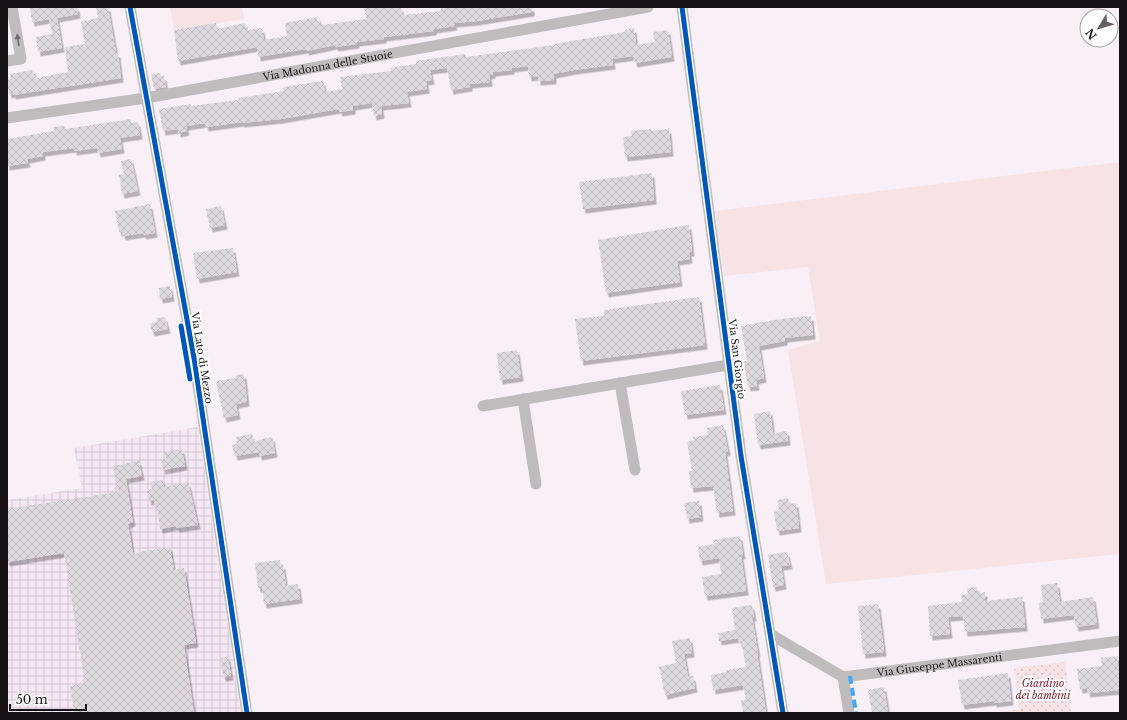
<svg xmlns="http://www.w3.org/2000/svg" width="1127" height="720" viewBox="0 0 1127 720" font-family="'Libre Baskerville',serif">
  <defs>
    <pattern id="industrial-grid" width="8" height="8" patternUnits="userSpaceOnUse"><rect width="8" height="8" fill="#f6e7f4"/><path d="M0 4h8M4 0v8" fill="none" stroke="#d2c5d0"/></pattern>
    <pattern id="park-dots" width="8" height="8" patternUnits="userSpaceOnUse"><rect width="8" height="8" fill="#f7e2e5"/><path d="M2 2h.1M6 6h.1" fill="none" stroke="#d3c1c4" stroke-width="1.8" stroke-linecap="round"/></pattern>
    <pattern id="building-cross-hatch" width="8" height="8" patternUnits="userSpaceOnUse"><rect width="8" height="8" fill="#ded9df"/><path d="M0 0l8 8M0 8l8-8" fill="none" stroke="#beb9bf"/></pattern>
    <filter id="shadow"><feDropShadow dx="2.5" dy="4.5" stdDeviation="0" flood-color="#0004"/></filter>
  </defs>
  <rect width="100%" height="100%" fill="#f8f0f6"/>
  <path fill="url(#industrial-grid)" d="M198,427L241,713H7V500L82,488L74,448Z"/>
  <path fill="#f7e2e5" d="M170,7H242L244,19L174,30Z
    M1120,162V554L826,584L788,350L820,341L808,267L724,276L715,211Z"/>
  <path fill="url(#park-dots)" d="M1065,662L1071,713H995L1019,709L1014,668Z"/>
  <path fill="url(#building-cross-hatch)" filter="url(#shadow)" d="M30,7H77L78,14L57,18L62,48L38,52L36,37L52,34L49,19L32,22Z
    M96,7H108L116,53H118L121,78L13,95V93L9,94L7,80L11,79L10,74L32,70L33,74H36L37,78L68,72L65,47L85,44L81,22L98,18Z
    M364,7H401L403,15L441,11V8L447,7H452L453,8L532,7V12L477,21L454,23L455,26L434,29V31L384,37V39L357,42V44L336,47L335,45L307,51L306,49L258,57L257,47L178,61L174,30L216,23L217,29L245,23L246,30L262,28L264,39H270L287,36L285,23L317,17V21L321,20L322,25L366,19Z
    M634,28L636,45L655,42L653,32L668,30L672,57L635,63L633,56L612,59L613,65L574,70L554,74V80L538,81V76L529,77L528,66L512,68V70L493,72V74L489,75L490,82L470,84V87L451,90L447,68L430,70L432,80L426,81L427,89L407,92L409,103L381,106L382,114L374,116L372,103L353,106V110L340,112L339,109L281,119L242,123V122L206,127L205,123L186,126L187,131L178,133V129L163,131L159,109L191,104V106L239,100L238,98L284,91L283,87L323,81L325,92L342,89L340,77L391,71L390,68L416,64V61L465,54L466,57L554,45V44L625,32L624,30Z
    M160,73L161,76H164L166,87L154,89L151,74Z
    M131,119V123L138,122L140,135L120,138L122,149L98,153L97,148L74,151V148L43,152V156L27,159L28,163L7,166V139L54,131L53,127L64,126L65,129Z
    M651,129V131L669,129L671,152L625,157L623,137L632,136L631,131Z
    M131,159L138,191L122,194L119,175L124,174L121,161Z
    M652,173L654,200L583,209L579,182Z
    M150,204L155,233L144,235L143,233L123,236L122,231L119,232L115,211Z
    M221,206L225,225L210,228L206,209Z
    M689,225L692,252H689L690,259L677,261L680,282L606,293L598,240Z
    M233,248L237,272L197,279L193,253Z
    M170,286L172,297L160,299L159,288Z
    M699,297L705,345L581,361L575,319L604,316V310Z
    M811,316L813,335L785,338V341L759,346L764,378L756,380L757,386L748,387L744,361H747L741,326L780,319Z
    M165,317L168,329L152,332L150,324L157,322L156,318Z
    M517,350L521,377L500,380L497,353Z
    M244,374L247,402L236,404L238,415L224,418L216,381L236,378V375Z
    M720,385L724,410L685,415L681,391Z
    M770,411L773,433L787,431L788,441L758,445L754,414Z
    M723,425L728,451L725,452L733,511L717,513L713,486L691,488L689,471H692L687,442L694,440L693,437L708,435L707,428Z
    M252,434L254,441L272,437L275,453L259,456V452L235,456L232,445L237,444L236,437Z
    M182,449L185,466L163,470L161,460L166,459L164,452Z
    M139,461L142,476L126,479L133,522L128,524L133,553L170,547L174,570L184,568L196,643L184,645L194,713H74L70,686L85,683L64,553L7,562V509L118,492L113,466Z
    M163,480L164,487L188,482L198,525L177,528L176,526L160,529L157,506L155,507L154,500L149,501L147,490L152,489L151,482Z
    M788,498L789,504L796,503L799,528L777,531L774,512L779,511L778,500Z
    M699,501L701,517L687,519L684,503Z
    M740,536L743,555H741L746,591L705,596L702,577L721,574L719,558L700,561L698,547L714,544L713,540Z
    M787,552L790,565L781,566L784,585L773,587L768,555Z
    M280,560L281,565H283L286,586L298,584L300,599L264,604L262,588H258L255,563Z
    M1057,583L1060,602L1093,597L1097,624L1076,627L1074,615L1041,619L1039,603L1043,602L1041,585Z
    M977,587L978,593L985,592V601L1022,597L1025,627L965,632L963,616L948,617L950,634L930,636L928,606L962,602L961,595L968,594L967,588Z
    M878,604L884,652L863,654L858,606Z
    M752,605L754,617H752L758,653H757L766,713H743L741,700H746L743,685L713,690L711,675L727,672L726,670L746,667L741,641L739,642L738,638L719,641L718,633L735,630L732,608Z
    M690,638L692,653L684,654L688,677L693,676L695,688L665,695L659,667L676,663L672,641Z
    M1117,656L1120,681L1119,683L1120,690L1088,693L1087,688L1080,689L1077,669L1102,666L1101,658Z
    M228,657L231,676L223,677L221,658Z
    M1008,673L1011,701L994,703V701L962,705L958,680Z
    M884,687L888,713H872L868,690Z"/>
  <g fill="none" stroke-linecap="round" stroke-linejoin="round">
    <g stroke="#c0bcbe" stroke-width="11">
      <path d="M130,7L194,358L247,713"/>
      <path d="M682,7L741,456L783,713"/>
      <path d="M7,61L21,59L12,7"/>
      <path id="s1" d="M7,118L146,98L648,7"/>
      <path d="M620,383L635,470"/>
      <path d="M523,399L536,484"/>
      <path d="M483,406L728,365"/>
      <path id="s2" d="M770,634L843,677L1120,641"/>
      <path d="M843,677L849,713"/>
    </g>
    <path stroke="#3fa9f5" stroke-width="4" stroke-dasharray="8 4" stroke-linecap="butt" d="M850,676L856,713"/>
    <defs>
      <path id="cycleway" d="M130,7L194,358L247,713
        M682,7L741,456L783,713
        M181,326L190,379"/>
    </defs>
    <use href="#cycleway" stroke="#fefefe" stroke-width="8"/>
    <use href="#cycleway" stroke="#0057b8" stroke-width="5"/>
  </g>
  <defs><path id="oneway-solid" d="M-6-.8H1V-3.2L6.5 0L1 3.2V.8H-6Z"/></defs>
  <use fill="#6c686b" href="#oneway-solid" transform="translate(18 40) rotate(-99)"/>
  <g text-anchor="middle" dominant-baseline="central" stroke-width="4" stroke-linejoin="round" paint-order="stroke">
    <g font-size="10" fill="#181318" stroke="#fefefe">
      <text stroke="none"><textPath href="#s1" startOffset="325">Via Madonna delle Stuoie</textPath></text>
      <text transform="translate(202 358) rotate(81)">Via Lato di Mezzo</text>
      <text transform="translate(737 359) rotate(83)">Via San Giorgio</text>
      <text stroke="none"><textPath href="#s2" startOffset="182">Via Giuseppe Massarenti</textPath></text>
    </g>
    <g font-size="10" font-style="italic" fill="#8c1d30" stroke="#fefefe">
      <text x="1043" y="683">Giardino<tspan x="1043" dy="12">dei bambini</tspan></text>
    </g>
  </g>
  <rect width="1127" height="720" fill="none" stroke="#181318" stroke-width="16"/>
  <g transform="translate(1099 28) rotate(232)"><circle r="19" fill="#fefefe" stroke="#a2a0a2"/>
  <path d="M0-3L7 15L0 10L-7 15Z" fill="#666066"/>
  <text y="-6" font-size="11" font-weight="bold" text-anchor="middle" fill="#181318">N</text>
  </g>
  <path d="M10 704v6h76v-6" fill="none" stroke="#181318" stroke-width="2"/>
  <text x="16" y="704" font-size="12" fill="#181318" stroke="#fefefe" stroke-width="3" paint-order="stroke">50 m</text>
</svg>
